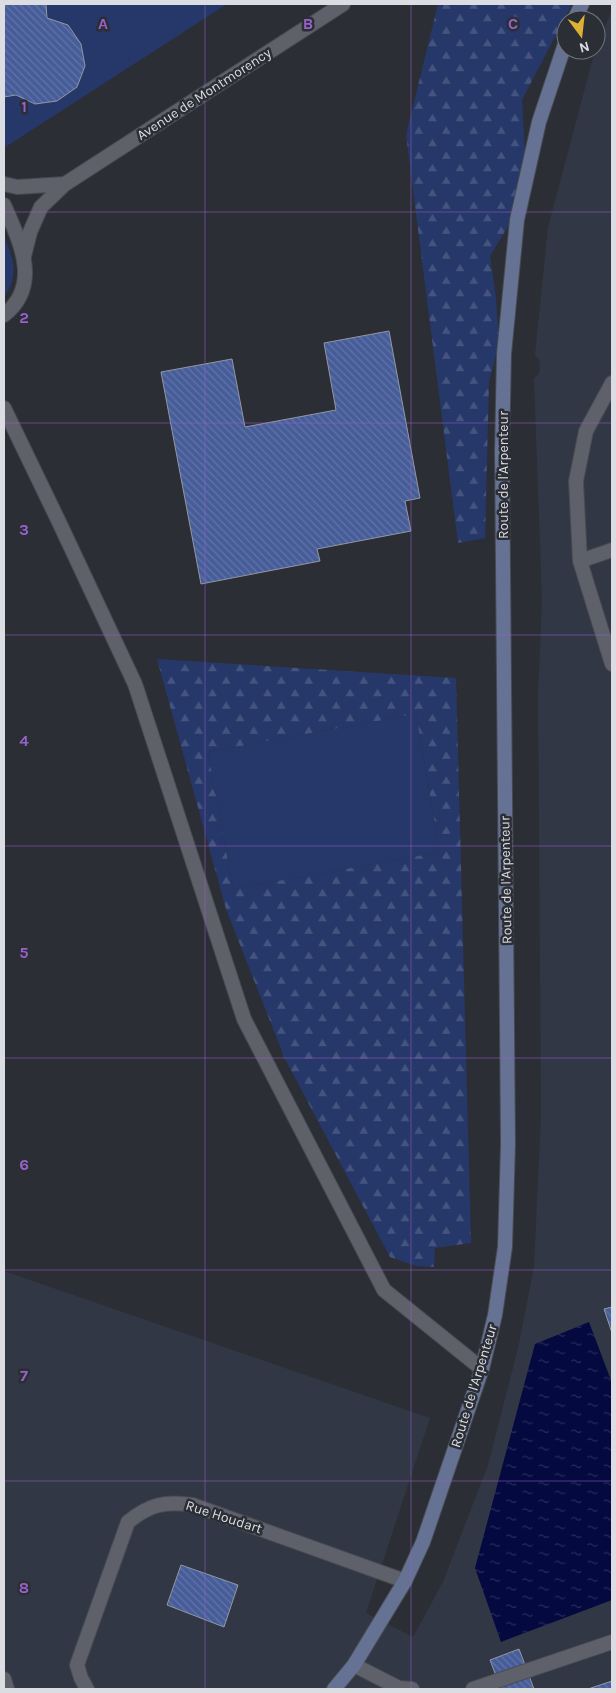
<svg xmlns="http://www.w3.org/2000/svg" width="616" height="1693" viewBox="0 0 616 1693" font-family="Karla,sans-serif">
  <defs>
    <pattern id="forest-firs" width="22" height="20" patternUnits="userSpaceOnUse" patternTransform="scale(1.25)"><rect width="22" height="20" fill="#263769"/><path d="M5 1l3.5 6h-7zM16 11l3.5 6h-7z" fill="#45547e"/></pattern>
    <pattern id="water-ripples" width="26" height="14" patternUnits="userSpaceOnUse" patternTransform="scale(1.25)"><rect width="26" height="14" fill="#04093f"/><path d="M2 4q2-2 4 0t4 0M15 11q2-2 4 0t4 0" fill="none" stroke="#282c5b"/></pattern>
    <pattern id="building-back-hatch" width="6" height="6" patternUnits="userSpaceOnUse" patternTransform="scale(1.25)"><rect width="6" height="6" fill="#475d99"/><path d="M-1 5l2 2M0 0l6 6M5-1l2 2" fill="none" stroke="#6174a7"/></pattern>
  </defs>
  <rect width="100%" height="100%" fill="#2b2e35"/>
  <path fill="#313744" d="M612,9V1689H4V1271L430,1418L366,1613L413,1637L443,1582L488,1465L519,1344L534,1266L541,1114L538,695L542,600L534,378L539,374L540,361L535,355L548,227L593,58Z"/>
  <path fill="#263769" d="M4,4H227L4,148Z
    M4,236C13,258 20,275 4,297Z
    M416,714L440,852L233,889L208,752Z"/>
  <path fill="url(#forest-firs)" fill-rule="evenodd" d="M438,4H572L522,100L525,153L515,215L490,256L496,298L499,343L489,382L485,538L458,543L406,135Z
    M157,659L456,678L471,1243L435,1248L434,1267L416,1266L390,1257L285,1059L226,909ZM416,714L440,852L233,889L208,752Z"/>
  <path fill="url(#water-ripples)" d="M589,1322L612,1383V1600L501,1642L475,1568L535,1344Z"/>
  <path fill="url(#building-back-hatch)" stroke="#9397a1" d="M4,4H46L47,18L68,25L81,44L85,66L77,87L57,101L35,104L16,95L4,97Z
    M389,331L420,498L405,501L411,531L317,549L320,561L201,584L161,372L232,359L245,427L336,410L324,343Z
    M612,1307V1333L604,1309Z
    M181,1565L238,1585L224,1627L167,1605Z
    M519,1649L534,1689H501L490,1660Z
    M612,1681V1689H588Z"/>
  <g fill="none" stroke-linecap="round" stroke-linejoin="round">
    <defs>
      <path id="service" d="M612,383L586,431L576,481L580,561L612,664
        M580,561L612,550
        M354,1665L399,1688L412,1689
        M4,1679L7,1689
        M87,1689L81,1678L77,1665L128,1522C150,1504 165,1501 193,1505L405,1581
        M473,1689L612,1642"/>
      <path id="minor" d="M4,184L17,187L65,184
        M24,256L30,232L41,207L65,184L343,4"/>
      <path id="tertiary" d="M4,205C20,242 42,285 4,315
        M4,408L59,522L135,684L244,1019L384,1290L482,1369"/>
      <path id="secondary" d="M574,20L582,4
        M334,1689L354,1665L405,1581L423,1542L482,1369L495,1315L505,1247L508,1144L502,452L504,354L517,220L539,122L566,41"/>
    </defs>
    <use href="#service" stroke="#474a50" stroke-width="16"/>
    <use href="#minor" stroke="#474a50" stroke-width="16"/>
    <use href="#tertiary" stroke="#474a50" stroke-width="16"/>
    <use href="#secondary" stroke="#474a50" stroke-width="16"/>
    <use href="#service" stroke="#5e616a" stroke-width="14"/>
    <use href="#minor" stroke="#5e616a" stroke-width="14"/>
    <use href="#tertiary" stroke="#5e616a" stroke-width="14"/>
    <use href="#secondary" stroke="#667294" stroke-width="14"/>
  </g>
  <path fill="none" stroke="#9861ca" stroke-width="1" stroke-opacity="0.55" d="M205,4V1689M411,4V1689M4,212H612M4,423H612M4,635H612M4,846H612M4,1058H612M4,1270H612M4,1481H612"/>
  <g text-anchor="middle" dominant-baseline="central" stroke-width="5" stroke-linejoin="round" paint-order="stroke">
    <g font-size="14" fill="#dbdde3" stroke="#2b2e35">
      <text transform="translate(204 94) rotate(-33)">Avenue de Montmorency</text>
      <text transform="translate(503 475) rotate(-90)">Route de l'Arpenteur</text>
      <text transform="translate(506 880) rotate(-91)">Route de l'Arpenteur</text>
      <text transform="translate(474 1386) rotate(-73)">Route de l'Arpenteur</text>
      <text transform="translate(224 1517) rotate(18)">Rue Houdart</text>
    </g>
  </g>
  <g font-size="16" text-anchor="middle" font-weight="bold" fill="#9861ca" stroke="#2b2e35" stroke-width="5" stroke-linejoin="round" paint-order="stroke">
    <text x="103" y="29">A</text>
    <text x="308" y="29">B</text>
    <text x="513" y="29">C</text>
    <text x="24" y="112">1</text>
    <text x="24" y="323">2</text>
    <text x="24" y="535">3</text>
    <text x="24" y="746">4</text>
    <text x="24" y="958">5</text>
    <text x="24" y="1170">6</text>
    <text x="24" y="1381">7</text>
    <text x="24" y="1593">8</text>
  </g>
  <rect width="616" height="1693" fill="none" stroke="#dbdde3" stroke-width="10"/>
  <g transform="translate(581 35) rotate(165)"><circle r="24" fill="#2b2e35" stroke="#71747b"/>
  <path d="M0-4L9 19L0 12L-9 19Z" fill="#deb133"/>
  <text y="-8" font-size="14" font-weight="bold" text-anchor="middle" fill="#dbdde3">N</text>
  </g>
</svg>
